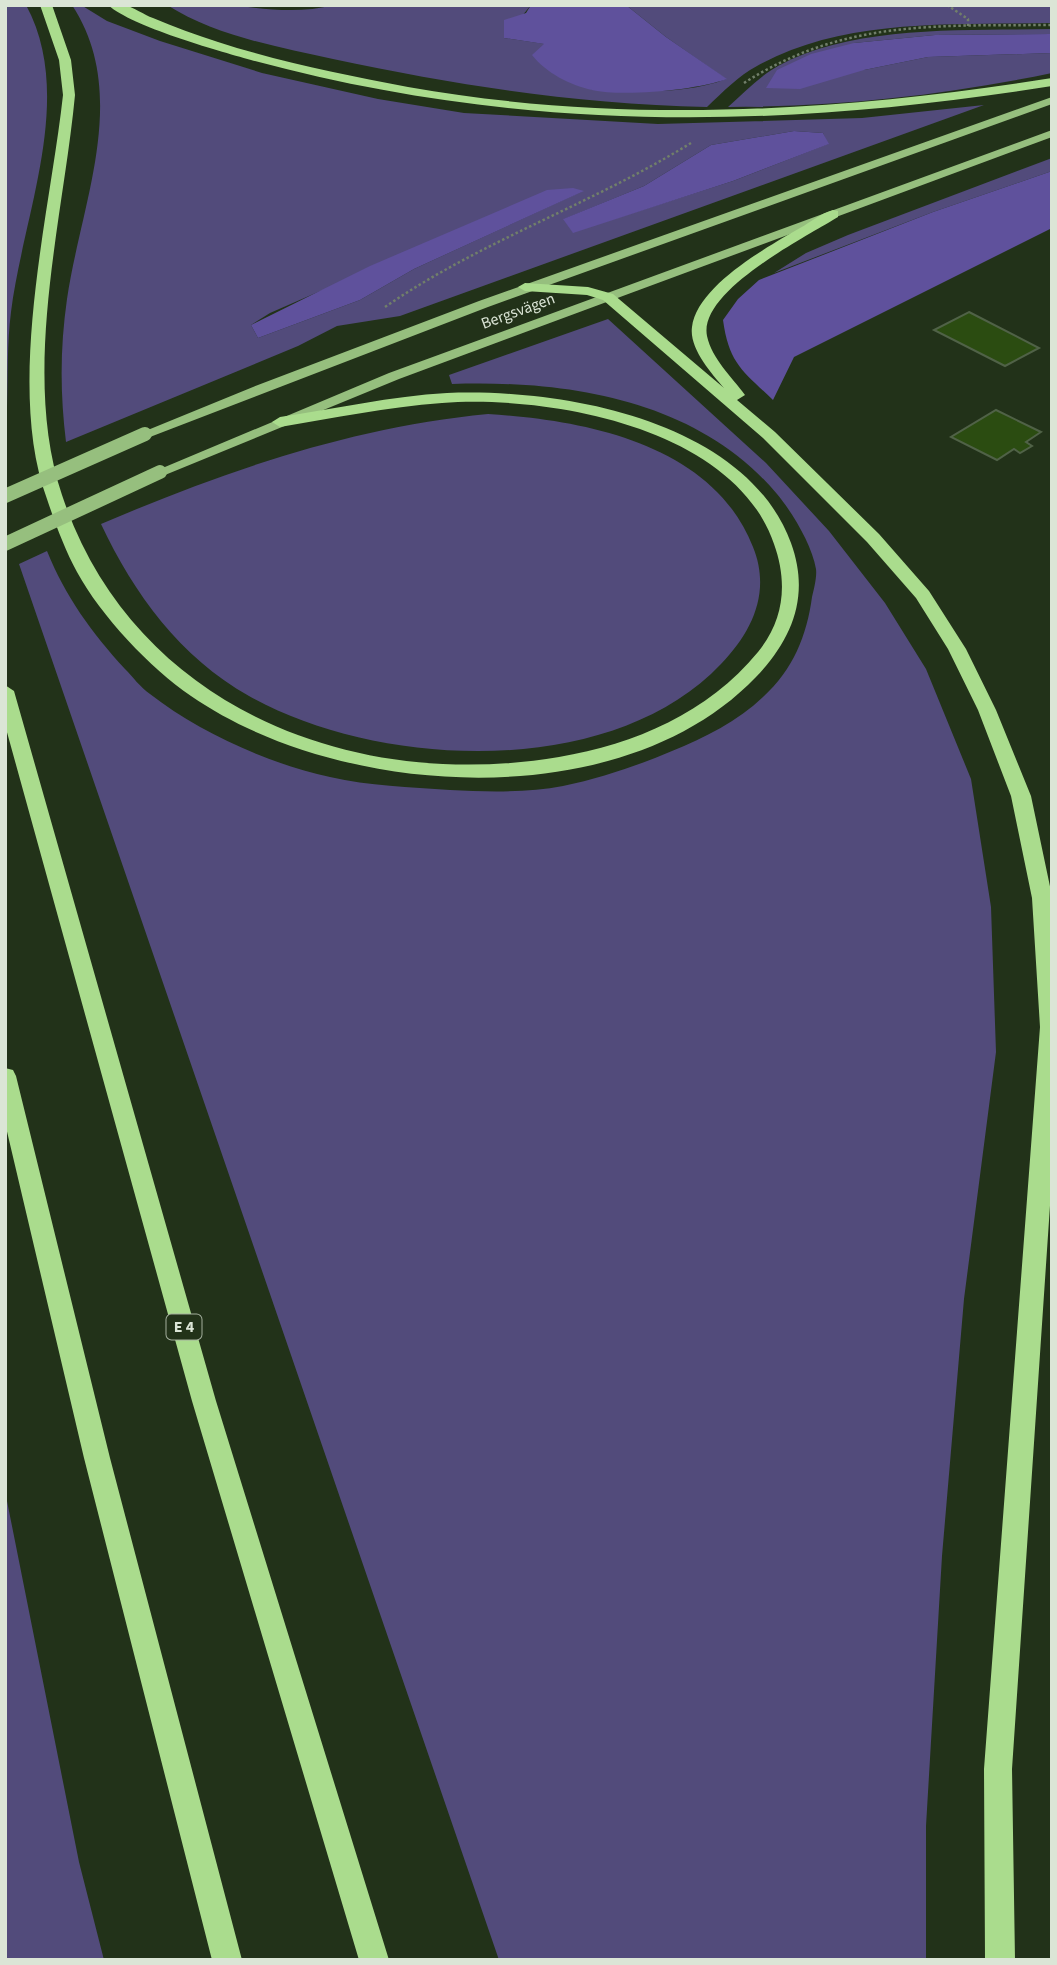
<svg xmlns="http://www.w3.org/2000/svg" width="1057" height="1965" viewBox="0 0 1057 1965" font-family="'Source Sans 3',sans-serif">
  <rect width="100%" height="100%" fill="#223219"/>
  <path fill="#524b7b" fill-rule="evenodd" d="M5,5H26C76,97 23,215 11,312C7,343 8,376 7,408Z
    M72,5H81L107,21L160,41L262,73L378,99L464,113L658,124L862,118L984,105L400,316L337,326L298,346L66,442C60,393 60,348 67,299C81,203 131,95 72,5ZM794,131L823,133L828,144L733,181L573,232L564,219L644,186L711,145ZM583,191L414,269L360,300L258,338L251,325L270,313L318,292Z
    M167,5C191,5 217,2 240,6C271,10 303,13 334,5H531L504,38L545,44L592,90C637,91 685,95 726,79L666,37L626,5H1052V23C955,25 844,17 757,66C738,76 723,92 707,107C576,104 461,86 333,59C278,47 216,36 167,5Z
    M1052,29V34L935,35L854,43L864,70L928,57L1052,53V73C946,95 837,107 728,107C744,93 760,76 778,66C855,24 966,31 1052,29Z
    M1052,158V171L933,212L774,273L806,253L848,235Z
    M608,319L766,463L829,531L885,603L926,669L971,779L991,907L996,1052L964,1299L942,1556L926,1826V1960H499L19,564L47,551C65,596 92,633 125,669C133,677 140,687 150,694C199,732 269,764 330,777C369,786 410,787 450,790C486,792 528,793 563,786C601,778 637,766 672,751C704,738 738,721 763,697C793,670 807,635 812,597C814,589 817,577 816,569C812,545 792,512 777,494C698,400 568,380 452,384L449,375Z
    M488,414C585,420 713,444 753,547C771,591 753,631 721,664C611,780 379,769 249,696C180,657 134,594 101,524C225,471 352,427 488,414Z
    M5,1491L79,1862L104,1960H5Z"/>
  <path fill="#5f519c" d="M531,5H626L666,37L727,79C697,90 623,97 592,90C570,85 546,73 532,55L544,44L504,38V20L526,13Z
    M1052,34V53L928,57L864,70L800,89L766,88L777,70L811,54L854,43L935,35Z
    M794,131L823,133L829,144L733,181L573,233L563,219L644,186L711,145Z
    M1052,171V228L794,357L773,400C743,371 729,364 723,320L738,299L759,280L933,212Z
    M573,188L584,191L414,269L360,300L258,338L251,325L370,266L547,190Z"/>
  <path fill="#2b4c11" stroke="#506247" stroke-width="2" d="M969,312L1039,348L1005,366L934,330Z
    M996,410L1041,432L1026,442L1032,446L1020,453L1014,449L997,460L951,437Z"/>
  <g fill="none" stroke-linecap="round" stroke-linejoin="round">
    <path stroke="#717f6a" stroke-width="2.5" stroke-dasharray="2.5 2.5" stroke-linecap="butt" d="M947,5L968,19V26
      M744,83C844,19 938,26 1052,25
      M385,307C481,241 592,204 691,143"/>
    <path fill="#96bf7e" fill-rule="evenodd" d="M1052,97V104L488,307L150,437L145,438L138,434L253,387L479,301Z
      M1052,130V137L399,379L165,475L160,476L153,472L389,373Z"/>
    <path fill="#aadc8d" fill-rule="evenodd" d="M40,5H52L71,60L75,95C63,221 21,372 62,495C132,706 351,792 559,757C635,744 708,713 758,652C784,620 788,583 774,544C734,427 549,395 442,403C387,407 334,418 280,427L272,422L280,417C335,409 391,396 447,393C561,388 746,420 791,543C810,595 793,638 756,677C622,817 340,799 191,696C150,668 101,616 77,572C65,550 55,523 47,499C5,385 50,214 63,95L59,60Z
      M108,5C113,5 119,4 124,5C134,7 144,15 153,18C174,27 196,35 218,42C280,62 344,75 408,87C622,125 839,112 1052,78V86C778,130 520,133 251,60C216,50 133,27 108,5Z
      M833,210L838,211V217C806,237 698,291 707,336C712,359 732,377 745,395L737,400L775,432L879,534L929,591L966,649L996,710L1031,796L1052,896V1176L1012,1769L1015,1960H985L984,1769L1040,1027L1032,898L1011,796L978,710L948,649L916,598L867,542L763,438L603,300L587,295L525,291L518,287L525,283L588,287L613,294L724,388C711,373 689,348 692,327C697,286 767,247 800,228C811,222 821,213 833,210Z
      M5,685L14,691L216,1401L389,1960H359L192,1401L5,725Z
      M5,1068L13,1070L16,1076L110,1458L242,1960H212L84,1458L5,1123Z"/>
    <path stroke="#96bf7e" stroke-width="14" d="M5,496L145,434
      M5,544L160,472"/>
  </g>
  <g text-anchor="middle" dominant-baseline="central" stroke-width="5" stroke-linejoin="round" paint-order="stroke">
    <g font-size="16" fill="#dbe5d6" stroke="#223219">
      <text transform="translate(518 311) rotate(-20)">Bergsvägen</text>
    </g>
    <rect fill="#223219" stroke="#a4af9d" stroke-width="2" x="166.5" y="1314.5" width="35" height="25" rx="5"/>
    <g font-size="16" font-weight="bold" fill="#dbe5d6">
      <text x="184" y="1327">E 4</text>
    </g>
  </g>
  <rect width="1057" height="1965" fill="none" stroke="#dbe5d6" stroke-width="14"/>
</svg>
